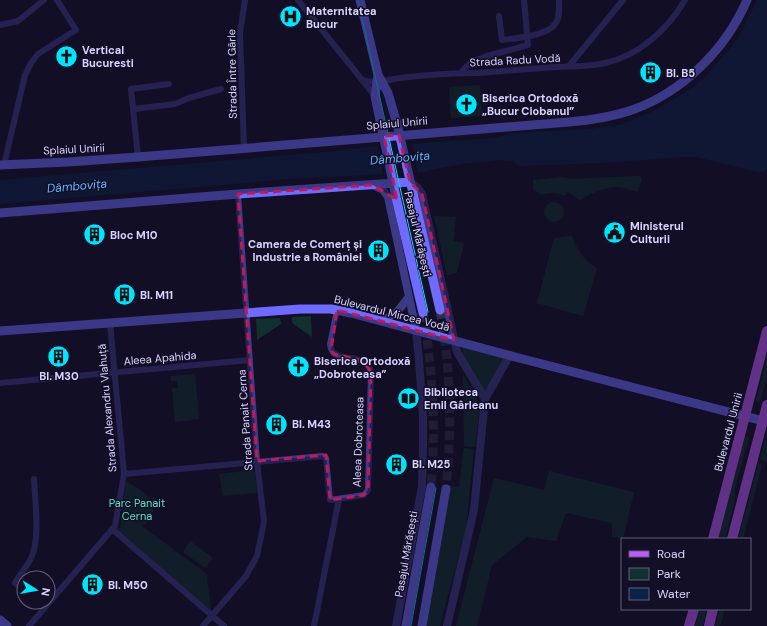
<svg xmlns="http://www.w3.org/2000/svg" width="767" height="626" viewBox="0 0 767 626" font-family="'DM Sans',sans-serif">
  <rect width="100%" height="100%" fill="#130f26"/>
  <path fill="#12302f" d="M480,85L482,116L451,118L449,87Z
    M637,176H640L642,179L638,192C632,191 626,188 620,187C606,186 591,193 580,200L568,192L565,196C556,192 551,192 542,195L533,189V180L563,177L571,179Z
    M544 212a10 10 0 1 1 20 0a10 10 0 1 1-20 0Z
    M434,216L456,217L453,241L464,243L457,273L447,275Z
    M572,236C577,250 584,261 597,268L583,316L537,303L554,238Z
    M311,316L312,337L292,323V317Z
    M280,318L281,324L257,340L256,319Z
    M463,346L505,358L485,393L462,356Z
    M767,358V377L760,402L756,401Z
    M195,374L199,419L175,422L172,388H178L177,381H171V376Z
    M463,374L480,405L475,447L464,446Z
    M747,435L748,436L749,439L735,488V500L725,539H718L744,439Z
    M765,440L767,441V462L760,459Z
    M464,448L474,449L466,528L440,626H425L451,486L459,487Z
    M758,464L762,465L743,539H738Z
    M255,470L257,493L223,496L219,474Z
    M549,471L634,492L623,539L612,537V523L566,513L556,541L527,537L492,565L477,626H456L494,478L544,490Z
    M126,481C137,488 159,499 152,514C149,520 147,523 142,526L208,575L207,578L212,616L112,529L120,528Z
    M190,541L213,558L205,568L183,552Z
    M700,609H707L703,626H695Z
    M720,609H725L720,626H715Z"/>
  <path fill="#0c2248" d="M757,0H767V168L765,171L758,172L696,157H684L602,163L518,166L514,161L499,160L462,164L420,172L290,179L0,204V180L325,152L378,146L495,138L513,133L590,129L620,125L652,112L692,88L707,75L738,39Z"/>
  <path fill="#130f26" d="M412,142L418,174L383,175L377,144Z"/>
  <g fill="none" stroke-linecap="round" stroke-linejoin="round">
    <path stroke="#312d47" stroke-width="9" stroke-dasharray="9 4.5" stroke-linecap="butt" d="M440,310C451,369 452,429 446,489
      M423,313C433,371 436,429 431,487"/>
    <path stroke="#3d3a85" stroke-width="6" d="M298,0L375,96
      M499,16L502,40C516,38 547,36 555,24C560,18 559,8 559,0
      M0,25L18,21L44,0
      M569,66L623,0
      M460,73L471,62L487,56L528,45L524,0
      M363,80C375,84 387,80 400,78C425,75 451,73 477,73C503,71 530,69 556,67C573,66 589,67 605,63C639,56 668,29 685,0
      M133,109L175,104L189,98L221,89
      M244,148L240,33L245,0
      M138,157L131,89L169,84
      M4,165L25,75L31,63L38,54L76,30L57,0
      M0,383L250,360
      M124,474L322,456L326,458L330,500L364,495L368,490L371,372C367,350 331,366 330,344L337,310
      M112,529L224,626
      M24,590L15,583C20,574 28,566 32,556C40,537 35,501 34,479
      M29,626L115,526L124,474L110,323
      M203,626L246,576L257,556L264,522L257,461L238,194
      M314,626L339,499"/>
    <path stroke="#3d3a85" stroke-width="8" d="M410,182L418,188L422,194L457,352L485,399L474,510L447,626
      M373,185L383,190L388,197L416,330L419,360L423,417V446L422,487L396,626
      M382,321L397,312L408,298
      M485,399L510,355"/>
    <path stroke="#6f6bff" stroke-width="9" d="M360,0L378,75L388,93L397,124L440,310
      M378,75L375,96L396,197L423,313
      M0,165L68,162L138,157L569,122C591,120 612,117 632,110C683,92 726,49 747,0
      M0,213L238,194L410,182
      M0,331L300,309H331L351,313L519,358L767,422
      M0,620L7,626
      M406,626L431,487
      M422,626L446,489"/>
    <path stroke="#c25bff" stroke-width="10" d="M713,539L767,331
      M732,539L767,405
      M689,626L694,609
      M709,626L713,609"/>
    <path stroke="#00e5ff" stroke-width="1" d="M358,0L428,312
      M411,626L436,488"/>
  </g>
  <path d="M0 0H767V626H0ZM399,135L410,182L422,194L454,340L337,310L331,350L334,354L364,361L371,372L368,490L364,495L330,500L326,455L257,461L238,194L373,185L397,200L384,136Z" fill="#130f26" fill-opacity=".55" fill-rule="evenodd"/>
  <path fill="none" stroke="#c2185b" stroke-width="3" stroke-dasharray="8 5" stroke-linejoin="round" d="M399,135L410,182L422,194L454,340L337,310L331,350L334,354L364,361L371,372L368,490L364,495L330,500L326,455L257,461L238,194L373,185L397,200L384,136Z"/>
  <defs>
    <symbol id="hospital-disc" viewBox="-11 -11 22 22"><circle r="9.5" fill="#00e5ff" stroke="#130f26"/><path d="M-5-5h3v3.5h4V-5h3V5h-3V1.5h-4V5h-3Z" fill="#111"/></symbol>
    <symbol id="church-disc" viewBox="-11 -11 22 22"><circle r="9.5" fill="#00e5ff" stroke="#130f26"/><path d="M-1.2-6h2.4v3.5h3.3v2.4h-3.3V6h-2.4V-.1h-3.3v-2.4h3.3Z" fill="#111"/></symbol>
    <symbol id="building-disc" viewBox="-11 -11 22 22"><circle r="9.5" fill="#00e5ff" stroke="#130f26"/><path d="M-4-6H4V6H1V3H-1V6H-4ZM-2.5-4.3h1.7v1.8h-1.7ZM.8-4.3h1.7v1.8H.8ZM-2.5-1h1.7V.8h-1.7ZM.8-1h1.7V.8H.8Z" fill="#111"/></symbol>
    <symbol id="civic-disc" viewBox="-11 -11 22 22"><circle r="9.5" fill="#00e5ff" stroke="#130f26"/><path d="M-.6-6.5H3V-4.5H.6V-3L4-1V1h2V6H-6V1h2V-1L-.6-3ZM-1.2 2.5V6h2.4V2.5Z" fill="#111"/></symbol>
    <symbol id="library-disc" viewBox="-11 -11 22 22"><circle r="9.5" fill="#00e5ff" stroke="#130f26"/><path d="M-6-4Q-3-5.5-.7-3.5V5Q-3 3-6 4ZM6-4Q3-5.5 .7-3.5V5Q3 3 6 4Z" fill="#111"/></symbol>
  </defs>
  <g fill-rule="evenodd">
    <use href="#hospital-disc" x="278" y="4" width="25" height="25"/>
    <use href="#church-disc" x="54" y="44" width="25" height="25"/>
    <use href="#building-disc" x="638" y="60" width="25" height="25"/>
    <use href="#church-disc" x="454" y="92" width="25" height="25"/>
    <use href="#civic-disc" x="602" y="220" width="25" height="25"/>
    <use href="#building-disc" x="82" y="222" width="25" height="25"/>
    <use href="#building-disc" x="366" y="238" width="25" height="25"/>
    <use href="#building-disc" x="112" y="282" width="25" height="25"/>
    <use href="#building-disc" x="46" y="344" width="25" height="25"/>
    <use href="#church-disc" x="286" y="354" width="25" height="25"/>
    <use href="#library-disc" x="396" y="386" width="25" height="25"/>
    <use href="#building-disc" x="264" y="412" width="25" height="25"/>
    <use href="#building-disc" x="384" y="452" width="25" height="25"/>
    <use href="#building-disc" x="80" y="572" width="25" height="25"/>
  </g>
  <g text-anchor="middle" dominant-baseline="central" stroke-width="3" stroke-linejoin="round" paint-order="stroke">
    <g font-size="11" font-weight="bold" fill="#d9d4ff" stroke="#130f26" text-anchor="start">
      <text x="306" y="11">Maternitatea<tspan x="306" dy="13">Bucur</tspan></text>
      <text x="82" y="50">Vertical<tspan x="82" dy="13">Bucuresti</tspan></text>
      <text x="666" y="73">Bl. B5</text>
      <text x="482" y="98">Biserica Ortodoxă<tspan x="482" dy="13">„Bucur Ciobanul”</tspan></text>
      <text x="630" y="226">Ministerul<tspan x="630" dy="13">Culturii</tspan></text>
      <text x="110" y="235">Bloc M10</text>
      <text x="362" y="244" text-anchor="end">Camera de Comerț și<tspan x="362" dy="13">Industrie a României</tspan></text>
      <text x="140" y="295">Bl. M11</text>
      <text x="314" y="361">Biserica Ortodoxă<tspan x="314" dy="13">„Dobroteasa”</tspan></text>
      <text x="59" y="376" text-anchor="middle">Bl. M30</text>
      <text x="424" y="392">Biblioteca<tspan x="424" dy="13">Emil Gârleanu</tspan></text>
      <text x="292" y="424">Bl. M43</text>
      <text x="412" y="464">Bl. M25</text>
      <text x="108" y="585">Bl. M50</text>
    </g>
    <g font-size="11" fill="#d9d4ff" stroke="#130f26">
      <text transform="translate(515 60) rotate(-3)">Strada Radu Vodă</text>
      <text transform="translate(232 74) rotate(-91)">Strada Între Gârle</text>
      <text transform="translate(397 123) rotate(-5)">Splaiul Unirii</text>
      <text transform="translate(74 149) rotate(-3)">Splaiul Unirii</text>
      <text transform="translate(418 234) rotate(77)">Pasajul Mărășești</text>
      <text transform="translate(392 313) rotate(14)">Bulevardul Mircea Vodă</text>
      <text transform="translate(160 358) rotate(-5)">Aleea Apahida</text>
      <text transform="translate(107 408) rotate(-95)">Strada Alexandru Vlahuță</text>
      <text transform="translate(245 420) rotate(-94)">Strada Panait Cerna</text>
      <text transform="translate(728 432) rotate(-75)">Bulevardul Unirii</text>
      <text transform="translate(358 442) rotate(-88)">Aleea Dobroteasa</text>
      <text transform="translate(406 554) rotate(-80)">Pasajul Mărășești</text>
    </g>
    <g font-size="11" fill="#5fe0c0" stroke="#130f26">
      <text x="137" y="503">Parc Panait<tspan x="137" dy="13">Cerna</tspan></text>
    </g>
    <g font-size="12" font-style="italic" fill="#62b6ff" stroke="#130f26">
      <text transform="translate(400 158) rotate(-5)">Dâmbovița</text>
      <text transform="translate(77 186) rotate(-5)">Dâmbovița</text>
    </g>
  </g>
  <rect x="621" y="538" width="130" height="72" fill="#130f26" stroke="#625e7d"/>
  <rect x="629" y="551" width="20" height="6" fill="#c25bff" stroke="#625e7d"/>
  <text x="657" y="558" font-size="12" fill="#d9d4ff">Road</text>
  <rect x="629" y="568" width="20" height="12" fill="#12302f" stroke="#625e7d"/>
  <text x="657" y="578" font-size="12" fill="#d9d4ff">Park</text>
  <rect x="629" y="588" width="20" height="12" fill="#0c2248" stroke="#625e7d"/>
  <text x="657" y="598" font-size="12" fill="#d9d4ff">Water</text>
  <g transform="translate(36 590) rotate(101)"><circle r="19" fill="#130f26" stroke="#625e7d"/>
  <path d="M0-3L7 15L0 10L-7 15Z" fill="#00e5ff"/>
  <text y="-6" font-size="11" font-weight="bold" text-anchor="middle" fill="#d9d4ff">N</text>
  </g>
</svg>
